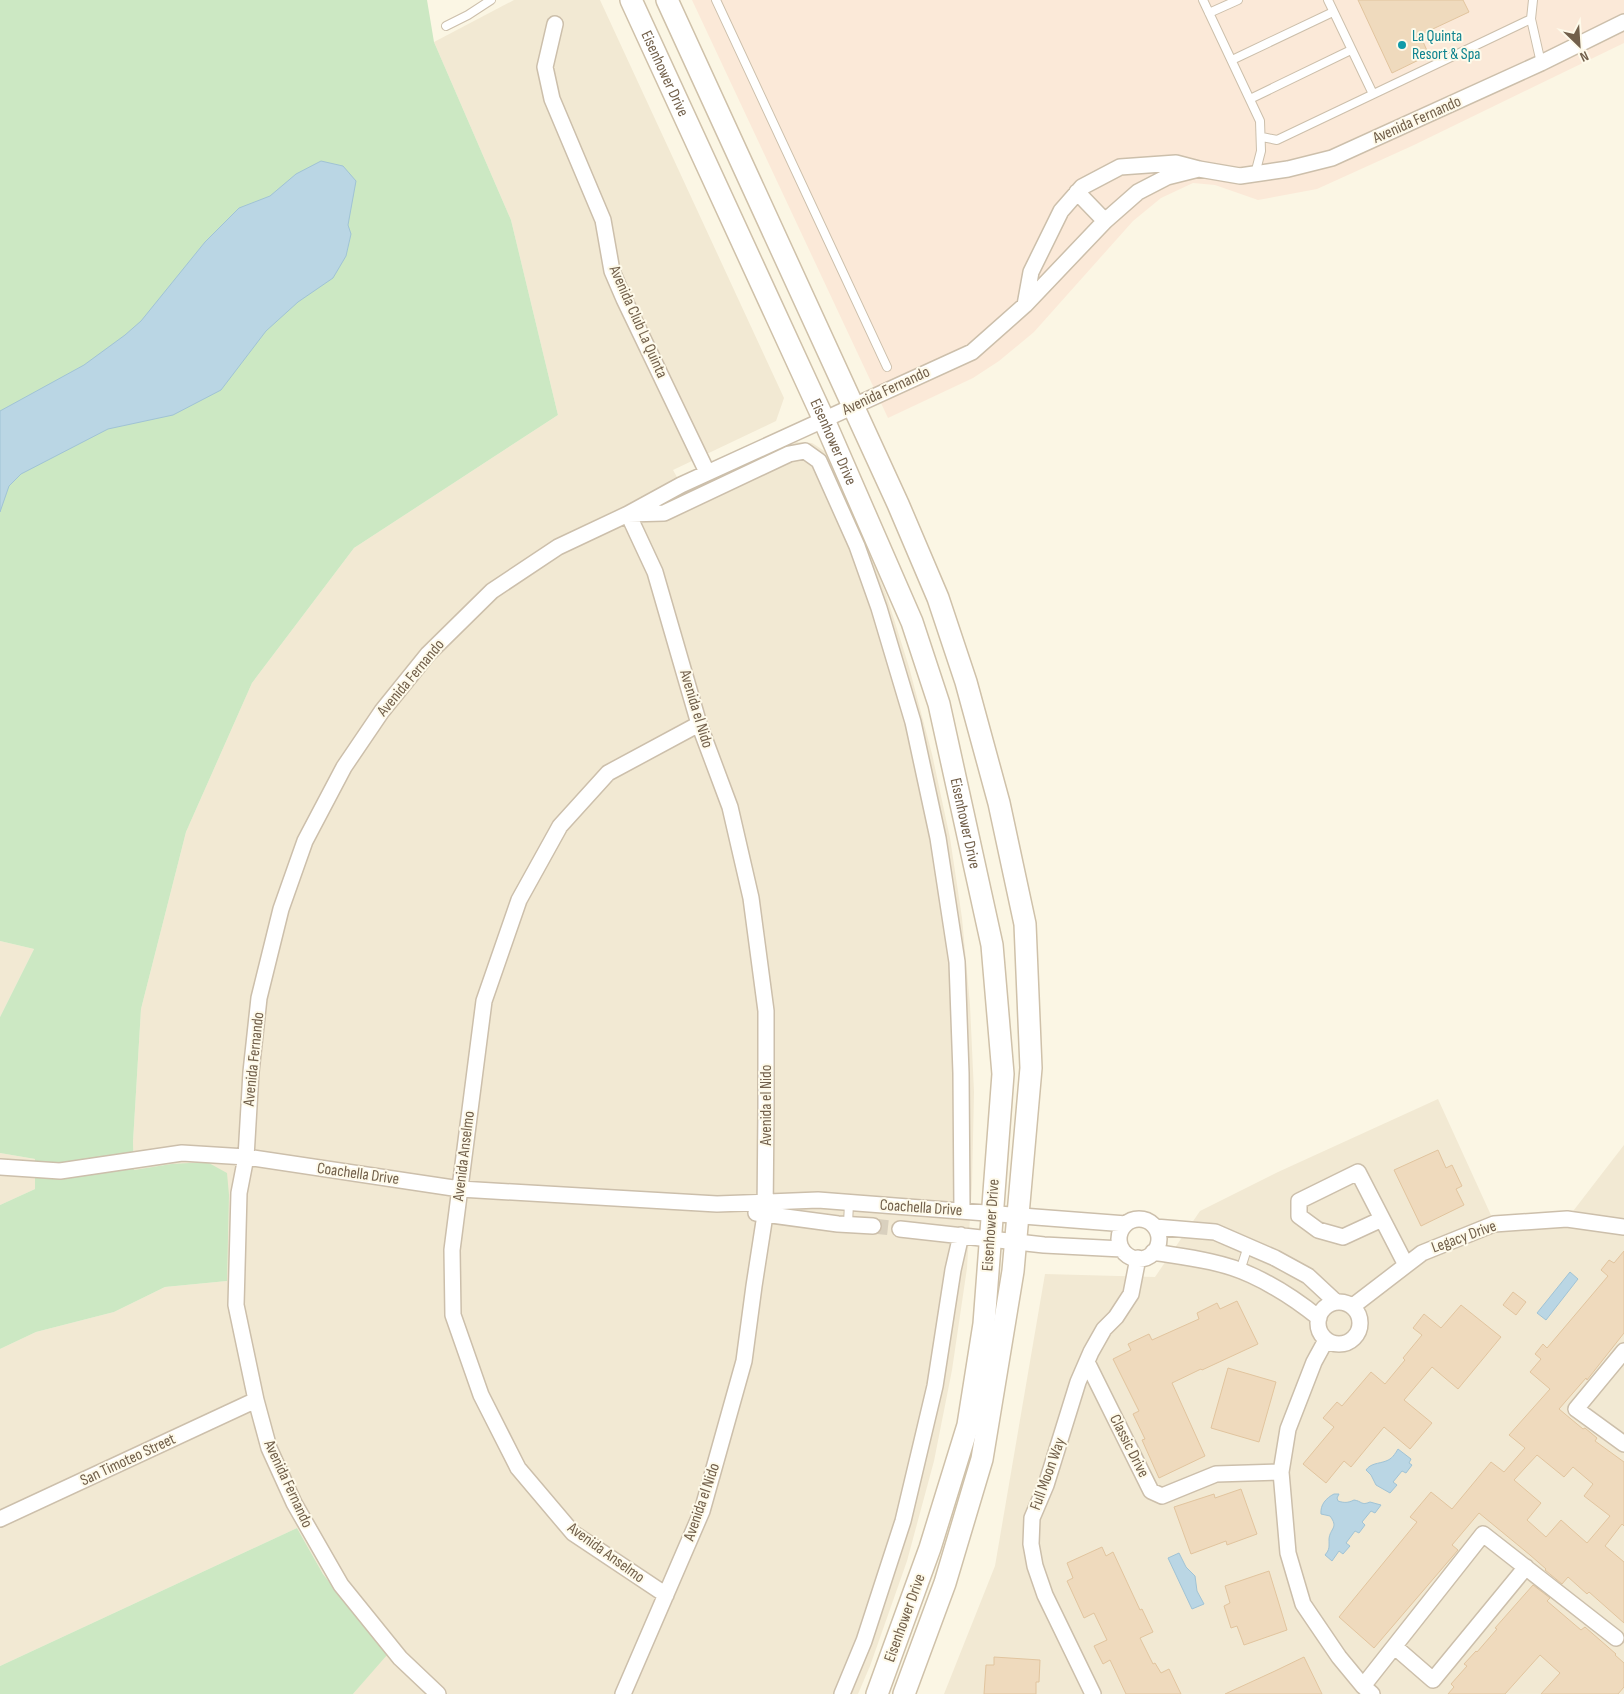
<svg xmlns="http://www.w3.org/2000/svg" width="1624" height="1694" viewBox="0 0 1624 1694" font-family="'Sofia Sans Condensed',sans-serif">
  <rect width="100%" height="100%" fill="#fbf6e4"/>
  <path fill="#f2e9d3" d="M514,0H600L784,398L776,421L673,470L686,493L796,442L812,443L826,452L863,536L886,594L909,667L932,754L950,838L962,918L970,1005L974,1092L972,1185L967,1268L952,1370L934,1461L907,1561L870,1666L858,1694H353L386,1655L323,1574L297,1528L0,1666V1349L36,1332L114,1312L165,1287L227,1281V1246L171,1164L134,1171L133,1142L141,1009L186,832L252,683L354,548L558,415L511,220L434,42Z
    M0,941L34,949L0,1017Z
    M1438,1099L1495,1224L1567,1219L1624,1145V1694H944L995,1566L1045,1274L1155,1277L1200,1211L1278,1172Z
    M0,1153L35,1159V1189L0,1205Z"/>
  <path fill="#fbe9d8" d="M692,0H1624V43L1414,145L1317,189L1258,200L1215,185L1193,183L1161,198L1133,221L1034,332L999,361L973,378L888,418Z"/>
  <path fill="#cce8c3" d="M0,0H427L434,42L511,220L558,415L354,548L252,683L186,832L141,1009L133,1142L134,1170L171,1164L207,1162L227,1173L229,1195L227,1281L165,1287L114,1312L36,1332L0,1349V1205L35,1189V1159L0,1153V1017L34,949L0,941Z
    M297,1528L323,1574L387,1655L353,1694H0V1666Z"/>
  <path fill="#bad6e4" stroke="#a0c3d5" d="M321,161L343,166L356,181L348,225L351,234L346,256L333,278L298,302L266,331L221,390L173,415L108,429L21,474L9,486L0,512V411L84,365L125,335L141,321L205,242L239,208L270,196L296,174Z
    M1570,1272L1578,1279L1546,1320L1537,1313Z
    M1398,1449L1411,1459L1409,1463L1412,1465L1406,1473L1402,1471L1393,1482L1397,1485L1390,1493L1376,1485L1371,1475L1366,1470C1371,1463 1378,1464 1386,1461C1392,1459 1395,1454 1398,1449Z
    M1334,1494H1339L1337,1498L1338,1501C1344,1503 1348,1503 1354,1500C1362,1501 1361,1506 1370,1502L1381,1505L1375,1513L1371,1511L1362,1522L1365,1525L1359,1533L1355,1531L1346,1543L1350,1546L1343,1554L1339,1551L1332,1561L1325,1555C1330,1549 1329,1547 1329,1539C1330,1528 1339,1528 1330,1516L1321,1514C1320,1505 1326,1498 1334,1494Z
    M1179,1553L1186,1567L1195,1576L1197,1591L1204,1604L1192,1609L1168,1558Z"/>
  <path fill="#efdabd" stroke="#e1c49e" fill-rule="evenodd" d="M1358,0H1463L1469,12L1420,35L1429,55L1392,73Z
    M1438,1150L1446,1168L1452,1165L1462,1186L1456,1189L1464,1205L1421,1226L1394,1170Z
    M1624,1251V1333L1587,1380L1586,1378L1559,1409L1583,1429L1585,1428L1597,1438L1595,1441L1624,1462V1526L1622,1524L1605,1546L1624,1562V1623L1589,1592L1587,1594L1568,1577L1562,1584L1545,1570L1546,1569L1530,1555L1479,1513L1452,1545L1458,1550L1374,1648L1339,1617L1417,1522L1410,1517L1431,1492L1452,1509L1491,1462L1504,1472L1525,1448L1509,1435L1550,1389L1530,1372L1541,1359L1535,1354L1543,1344L1547,1348L1608,1276L1601,1270L1609,1260L1614,1263ZM1537,1455L1564,1477L1573,1467L1593,1484L1584,1496L1610,1516L1587,1543L1561,1520L1546,1537L1527,1520L1541,1503L1514,1480Z
    M1513,1292L1526,1302L1516,1315L1503,1305Z
    M1237,1301L1258,1344L1202,1370L1201,1369L1172,1383L1205,1456L1159,1478L1142,1440L1145,1439L1133,1414L1139,1411L1113,1359L1131,1350L1128,1344L1149,1334L1152,1340L1199,1319L1197,1313L1217,1303L1220,1309Z
    M1461,1305L1501,1337L1458,1389L1432,1367L1404,1400L1432,1423L1410,1449L1384,1427L1351,1467L1344,1461L1326,1483L1303,1464L1334,1427L1323,1418L1337,1402L1342,1406L1371,1372L1385,1384L1405,1360L1403,1358L1422,1335L1413,1328L1424,1314L1441,1328Z
    M1228,1368L1276,1382L1259,1442L1211,1428Z
    M1241,1489L1257,1534L1227,1545L1226,1541L1191,1554L1174,1507L1214,1494L1215,1498Z
    M1102,1547L1106,1556L1113,1552L1140,1610L1142,1609L1153,1632L1140,1638L1153,1664L1155,1663L1161,1673L1169,1669L1181,1694H1126L1110,1660L1103,1664L1094,1646L1107,1640L1094,1613L1084,1618L1067,1581L1073,1578L1067,1563Z
    M1269,1571L1287,1630L1244,1645L1237,1626L1231,1628L1224,1606L1230,1603L1225,1586Z
    M1533,1585L1550,1598L1547,1601L1581,1630L1585,1627L1616,1654L1615,1655L1624,1663V1687L1618,1694H1541L1560,1673L1540,1655L1505,1694H1448L1454,1687L1451,1684L1467,1666L1464,1664L1476,1651L1477,1652L1497,1629L1495,1628Z
    M994,1657L1040,1660L1039,1682H1036V1694H984L986,1665H994Z
    M1304,1657L1322,1694H1225L1275,1671Z"/>
  <g fill="none" stroke-linecap="round" stroke-linejoin="round">
    <path stroke="#d9d0be" stroke-width="15" stroke-dasharray="15 8" stroke-linecap="butt" d="M873,1226L900,1229"/>
    <defs>
      <path id="lane" d="M716,0L887,367
        M1203,0L1260,121L1261,151L1255,174
        M1328,0L1373,94
        M1533,0L1531,19L1541,63
        M1209,13L1238,0
        M446,26L468,15L491,0
        M1232,60L1333,12
        M1250,99L1351,50
        M1262,137L1277,140L1531,19
        M848,1224L849,1203
        M1240,1271L1248,1246"/>
      <path id="street" d="M555,24L545,67L552,99L603,220L612,271L624,299L707,472
        M1077,192L1105,221
        M1025,305L1031,272L1061,211L1082,187L1120,167L1176,163L1199,169L1240,176L1288,169L1332,158L1541,63L1624,22
        M0,1167L60,1171L182,1153L246,1157L460,1189L717,1204L818,1200L1126,1224
        M756,1213L838,1224L873,1226
        M1382,1219L1343,1237L1318,1230L1299,1216V1201L1358,1172L1406,1265
        M1119 1239a20 20 0 1 1 40 0a20 20 0 1 1-40 0Z
        M1155,1227L1215,1232L1275,1258L1308,1276L1336,1302
        M900,1229L1044,1245L1122,1249
        M1153,1252C1184,1257 1222,1261 1251,1275C1275,1286 1298,1301 1319,1318
        M1318 1323a21 21 0 1 1 42 0a21 21 0 1 1-42 0Z
        M1353,1306L1422,1253L1494,1224L1567,1219L1624,1227
        M1326,1340L1314,1362L1288,1429L1281,1472L1288,1553L1303,1604L1339,1657L1363,1686L1372,1694
        M1624,1351L1576,1409L1624,1444
        M1087,1362L1151,1491L1162,1496L1216,1474L1281,1472
        M0,1519L256,1400
        M666,1595L573,1533L518,1468L481,1395L453,1315L452,1250L484,1001L519,900L560,826L608,773L699,724
        M1395,1647L1433,1680L1526,1567
        M1363,1686L1483,1534L1616,1638
        M438,1694L400,1658L341,1585L294,1503L269,1448L256,1400L236,1305L239,1193L246,1157L251,1072L259,998L281,909L305,841L344,767L382,711L428,654L492,591L558,547L628,514L664,513L789,454L805,451L819,461L857,546L879,608L913,722L938,838L957,962L961,1073L962,1211
        M623,1694L702,1511L744,1361L754,1286L765,1215L766,1109V1011L751,898L730,807L699,724L655,572L628,514L681,485L972,352L1025,305L1105,221L1138,192L1167,177L1199,169
        M842,1694L864,1641L903,1521L935,1386L953,1270L961,1235
        M1093,1694L1045,1595L1035,1566L1031,1544L1032,1518L1046,1485L1078,1382L1091,1352L1104,1329L1116,1317L1131,1294L1138,1258"/>
      <g id="secondary">
        <path id="s1" d="M631,0L824,420L912,622L939,704L992,945L1003,1074L984,1324L968,1425L930,1548L877,1694"/>
        <path d="M667,0L898,504L938,598L966,682L999,803L1025,924L1031,1068L1013,1271L982,1459L945,1583L904,1694"/>
      </g>
    </defs>
    <use href="#lane" stroke="#ccbfab" stroke-width="10"/>
    <use href="#street" stroke="#ccbfab" stroke-width="18"/>
    <use href="#secondary" stroke="#cfc1a9" stroke-width="24"/>
    <use href="#lane" stroke="#fff" stroke-width="8"/>
    <use href="#street" stroke="#fff" stroke-width="15"/>
    <use href="#secondary" stroke="#fff" stroke-width="21"/>
  </g>
  <circle fill="#0f9aa8" stroke="#fefaea" stroke-width="2" cx="1402" cy="45" r="5"/>
  <g text-anchor="middle" dominant-baseline="central" stroke-width="4" stroke-linejoin="round" paint-order="stroke">
    <g font-size="16" fill="#0d838f" stroke="#fefaea" text-anchor="start">
      <text x="1412" y="36">La Quinta<tspan x="1412" dy="18">Resort &amp; Spa</tspan></text>
    </g>
    <g font-size="16" fill="#72604b" stroke="#fefaea">
      <text stroke="none"><textPath href="#s1" startOffset="81">Eisenhower Drive</textPath></text>
      <text transform="translate(1417 120) rotate(-24)">Avenida Fernando</text>
      <text transform="translate(638 322) rotate(66)">Avenida Club La Quinta</text>
      <text transform="translate(886 391) rotate(-25)">Avenida Fernando</text>
      <text stroke="none"><textPath href="#s1" startOffset="486">Eisenhower Drive</textPath></text>
      <text transform="translate(411 678) rotate(-50)">Avenida Fernando</text>
      <text transform="translate(696 709) rotate(73)">Avenida el Nido</text>
      <text stroke="none"><textPath href="#s1" startOffset="891">Eisenhower Drive</textPath></text>
      <text transform="translate(254 1059) rotate(-84)">Avenida Fernando</text>
      <text transform="translate(766 1105) rotate(-90)">Avenida el Nido</text>
      <text transform="translate(464 1156) rotate(-83)">Avenida Anselmo</text>
      <text transform="translate(358 1174) rotate(8)">Coachella Drive</text>
      <text transform="translate(921 1208) rotate(4)">Coachella Drive</text>
      <text transform="translate(991 1225) rotate(-86)">Eisenhower Drive</text>
      <text transform="translate(1464 1237) rotate(-20)">Legacy Drive</text>
      <text transform="translate(1129 1446) rotate(63)">Classic Drive</text>
      <text transform="translate(128 1460) rotate(-25)">San Timoteo Street</text>
      <text transform="translate(1048 1474) rotate(-70)">Full Moon Way</text>
      <text transform="translate(288 1484) rotate(65)">Avenida Fernando</text>
      <text transform="translate(702 1502) rotate(-71)">Avenida el Nido</text>
      <text transform="translate(606 1553) rotate(36)">Avenida Anselmo</text>
      <text transform="translate(905 1618) rotate(-70)">Eisenhower Drive</text>
    </g>
  </g>
  <g transform="translate(1579 45) rotate(155)" stroke="#fefaea" stroke-width="4" paint-order="stroke">
  <path d="M0-4L9 19L0 12L-9 19Z" fill="#72604b"/>
  <text y="-8" font-size="14" font-weight="bold" text-anchor="middle" fill="#72604b">N</text>
  </g>
</svg>
